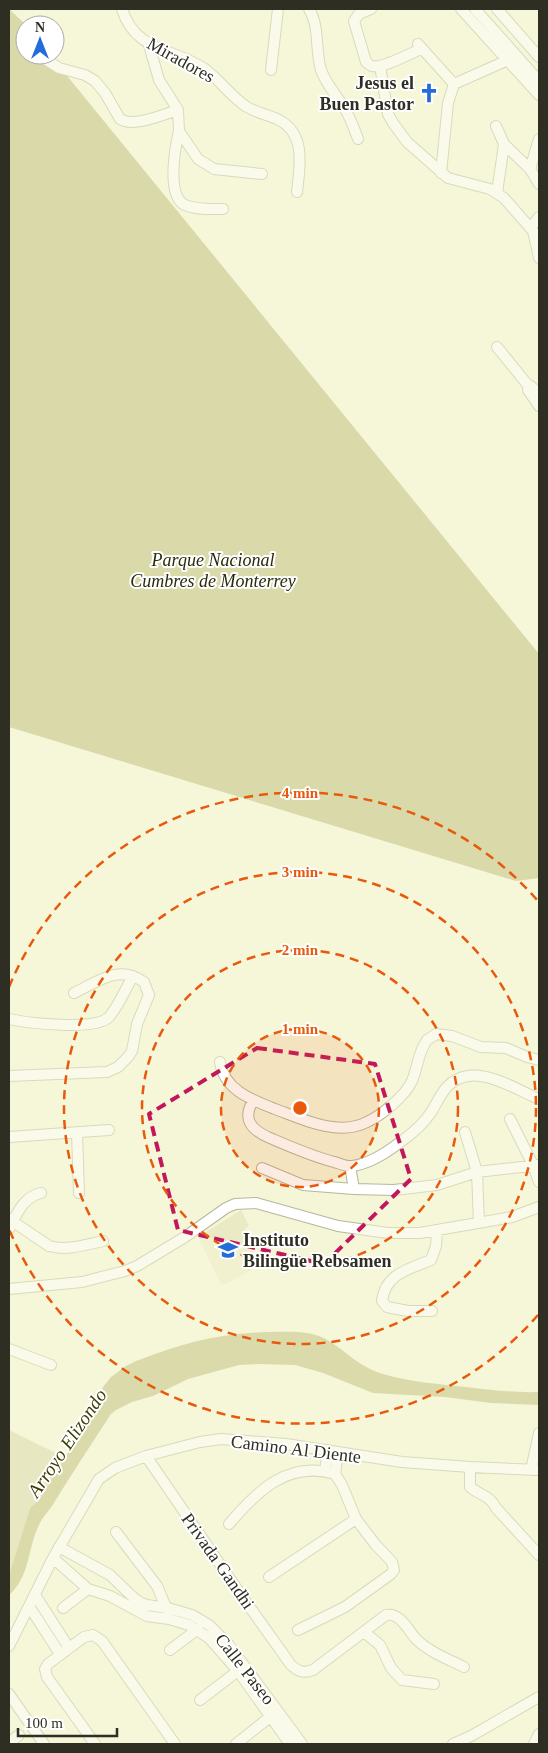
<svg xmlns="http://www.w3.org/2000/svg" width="548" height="1753" viewBox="0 0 548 1753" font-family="Georgia,serif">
  <rect width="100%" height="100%" fill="#f5f6d8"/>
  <path fill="#eaebc5" d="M241,1210L249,1225L244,1230L258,1262L255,1268L224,1285L221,1284L198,1237Z"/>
  <path fill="#d5d6a4" d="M9,1430L66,1458L39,1500L30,1508L9,1575Z"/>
  <path fill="#b5b571" d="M9,9L26,25L25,55H50L539,654V878L516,881L9,727Z"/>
  <path fill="#b8b974" d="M270,1332C290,1332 312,1330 329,1341C347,1352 356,1364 377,1372C402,1381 430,1383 456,1386C484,1389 511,1393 539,1392V1405L491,1403L445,1397L373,1393L323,1373L295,1365L259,1364L239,1365L188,1379L153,1396L132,1402L116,1410L111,1414C92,1443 73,1472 55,1501C51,1509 44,1515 40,1523C27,1547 31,1576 9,1595V1575L30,1508L39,1500L94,1410L103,1387L111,1377L126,1366L136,1361C183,1343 219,1333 270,1332Z"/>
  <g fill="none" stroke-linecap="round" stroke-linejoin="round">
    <defs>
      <path id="minor" d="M122,9C135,52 174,48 205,69C220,80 231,97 247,107C257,113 269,115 279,120C306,134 300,166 297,192
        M309,9C320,27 315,50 321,70C326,84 336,95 344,107C350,117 354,128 358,139
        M371,9L359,14L354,21L366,62C368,63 370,66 372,66C382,69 411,53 421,49
        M461,9L539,95
        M475,9L539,81
        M497,9L539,57
        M418,44L454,84
        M149,45L159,80L178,110L179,131L198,159L214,169L262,174
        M39,55L59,68L85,75L95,81L105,93L120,119C134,128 164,114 178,110
        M380,66L388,114L393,123L407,142L448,178L490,189L504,198L533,231L539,258
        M271,70L278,9
        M496,126L504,144L497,193
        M179,131C175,148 167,192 183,204C194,210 211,209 223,209
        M504,144L530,169L539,184
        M530,169L539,139
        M441,173L448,103L454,84L517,56
        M531,227L539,217
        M497,347L527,384L532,387L539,395
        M528,390L539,406
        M9,1019C27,1023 96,1031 109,1017C118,1007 126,988 133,976
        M220,1062C224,1090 252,1100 275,1109C302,1119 338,1137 367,1122C382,1115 405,1096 412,1081C417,1069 418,1056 424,1045L427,1040L436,1034L452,1036L481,1047L506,1048L527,1057L539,1060
        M9,1076L107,1072L118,1067L128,1057L132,1051L137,1024L149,995L144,982C119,964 99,981 74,993
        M253,1101C242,1119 251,1130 270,1138C291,1147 311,1156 334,1162C339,1163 346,1167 352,1166C369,1164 386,1153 399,1143C412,1134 423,1125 432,1111C441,1095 447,1079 468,1076C489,1072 520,1091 539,1099
        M510,1119L533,1165L539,1182
        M465,1132L477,1172L479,1223
        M77,1133L79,1193
        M9,1137L109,1130
        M350,1166L354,1189
        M262,1168L303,1185L354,1189L394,1190L437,1185L477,1172L539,1165
        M9,1219L49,1246C67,1251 84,1245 103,1241
        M9,1229C17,1214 23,1197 41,1193
        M9,1289L82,1282L125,1271L137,1266L185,1237L226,1208L235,1204L256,1203L338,1226L388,1233H420L512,1217L539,1207
        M432,1311H408L387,1307L382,1301C385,1274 409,1269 431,1260L436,1246L437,1230
        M9,1349L51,1365
        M146,1456L239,1592L291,1665C298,1671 303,1674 313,1670L386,1615C400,1612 408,1630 416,1639C429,1652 448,1659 464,1667
        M470,1467V1487C480,1496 489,1494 496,1508L539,1555
        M531,1470L539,1433
        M325,1471L328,1450
        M229,1524C257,1491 288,1460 335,1474
        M116,1532L157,1586L168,1612
        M59,1547L110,1575L135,1599L141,1603L147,1605L168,1608L192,1615L209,1625L229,1645L302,1744
        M53,1558L88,1589L110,1596L147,1616L169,1619L189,1625L209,1638L238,1671L290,1744
        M269,1577L356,1519
        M35,1595L69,1648
        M29,1606L60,1654
        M63,1608L88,1589
        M298,1630L345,1607L391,1574L394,1570L392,1562L375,1544L356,1519L342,1485L335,1474L338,1452
        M364,1632L380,1645L391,1668L402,1680L434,1684
        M9,1646L53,1558L99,1479L115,1468L146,1456L200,1442L221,1439L286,1444L402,1462L470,1467L539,1470
        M170,1650L198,1629
        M9,1694L44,1744
        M200,1700L243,1667
        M9,1743L19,1735
        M95,1744L47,1677L45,1669L48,1664L84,1637L93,1635L102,1641L175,1744
        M236,1744L270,1717
        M453,1744L471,1736L539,1697
        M534,1744L539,1734"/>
    </defs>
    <use href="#minor" stroke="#b7b79b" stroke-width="12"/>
    <use href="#minor" stroke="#fff" stroke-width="10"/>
  </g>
  <path d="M0 0H548V1753H0ZM257,1048L375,1064L411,1179L324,1264L178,1230L149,1114Z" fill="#f5f6d8" fill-opacity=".55" fill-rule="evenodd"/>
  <path fill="none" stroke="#c2185b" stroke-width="4" stroke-dasharray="10 6" stroke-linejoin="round" d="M257,1048L375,1064L411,1179L324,1264L178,1230L149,1114Z"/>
  <circle cx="300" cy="1108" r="79" fill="#e8590c" fill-opacity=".12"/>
  <g fill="none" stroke="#e8590c" stroke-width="2.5" stroke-dasharray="9 6">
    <circle cx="300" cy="1108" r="79"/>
    <circle cx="300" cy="1108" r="158"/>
    <circle cx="300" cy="1108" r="236"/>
    <path d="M538 1315A315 315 0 0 1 9 1229M9 987A315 315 0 0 1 538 901"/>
  </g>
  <defs>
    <symbol id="church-bare" viewBox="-9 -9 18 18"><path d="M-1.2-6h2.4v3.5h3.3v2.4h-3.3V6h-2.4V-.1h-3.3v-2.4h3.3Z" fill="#246dd9" stroke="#fff" stroke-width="2.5" paint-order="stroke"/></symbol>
    <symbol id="school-bare" viewBox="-9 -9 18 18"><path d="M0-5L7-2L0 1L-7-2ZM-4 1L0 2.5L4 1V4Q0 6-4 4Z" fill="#246dd9" stroke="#fff" stroke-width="2.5" paint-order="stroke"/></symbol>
  </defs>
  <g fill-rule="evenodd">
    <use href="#church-bare" x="415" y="79" width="28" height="28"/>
    <use href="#school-bare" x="214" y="1236" width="28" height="28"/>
  </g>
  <g text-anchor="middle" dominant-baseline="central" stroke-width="4" stroke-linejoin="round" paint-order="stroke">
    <g font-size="18" fill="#2e2e23" stroke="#fff">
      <text transform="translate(181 60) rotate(29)">Miradores</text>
      <text transform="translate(296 1449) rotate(7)">Camino Al Diente</text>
      <text transform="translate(218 1561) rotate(55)">Privada Gandhi</text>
      <text transform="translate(245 1669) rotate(52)">Calle Paseo</text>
    </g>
    <g font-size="18" font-weight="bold" fill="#2e2e23" stroke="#fff" text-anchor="end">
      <text x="414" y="83">Jesus el<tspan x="414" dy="21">Buen Pastor</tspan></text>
      <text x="243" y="1240" text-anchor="start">Instituto<tspan x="243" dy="21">Bilingüe Rebsamen</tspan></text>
    </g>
    <g font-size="18" font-style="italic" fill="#2b2b0c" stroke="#fff">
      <text x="213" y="560">Parque Nacional<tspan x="213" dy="21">Cumbres de Monterrey</tspan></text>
    </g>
    <g font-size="19" font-style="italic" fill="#3c3b03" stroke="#fff">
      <text transform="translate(67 1443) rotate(-56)">Arroyo Elizondo</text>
    </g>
  </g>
  <circle cx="300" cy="1108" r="8" fill="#e8590c" stroke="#fff" stroke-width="2.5"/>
  <g font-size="15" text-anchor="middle" font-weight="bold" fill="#e8590c" stroke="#fff" stroke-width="4" stroke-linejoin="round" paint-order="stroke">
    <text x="300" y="798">4 min</text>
    <text x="300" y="877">3 min</text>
    <text x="300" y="955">2 min</text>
    <text x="300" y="1034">1 min</text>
  </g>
  <rect width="548" height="1753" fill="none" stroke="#2e2e23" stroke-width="20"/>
  <g transform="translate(40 40)"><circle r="24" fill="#ffffff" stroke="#ababa7"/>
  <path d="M0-4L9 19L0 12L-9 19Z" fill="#246dd9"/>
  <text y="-8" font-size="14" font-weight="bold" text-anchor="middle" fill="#2e2e23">N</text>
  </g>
  <path d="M18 1728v8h99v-8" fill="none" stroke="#2e2e23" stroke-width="2.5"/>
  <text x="25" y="1728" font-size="15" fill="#2e2e23" stroke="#ffffff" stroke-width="4" paint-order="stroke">100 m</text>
</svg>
